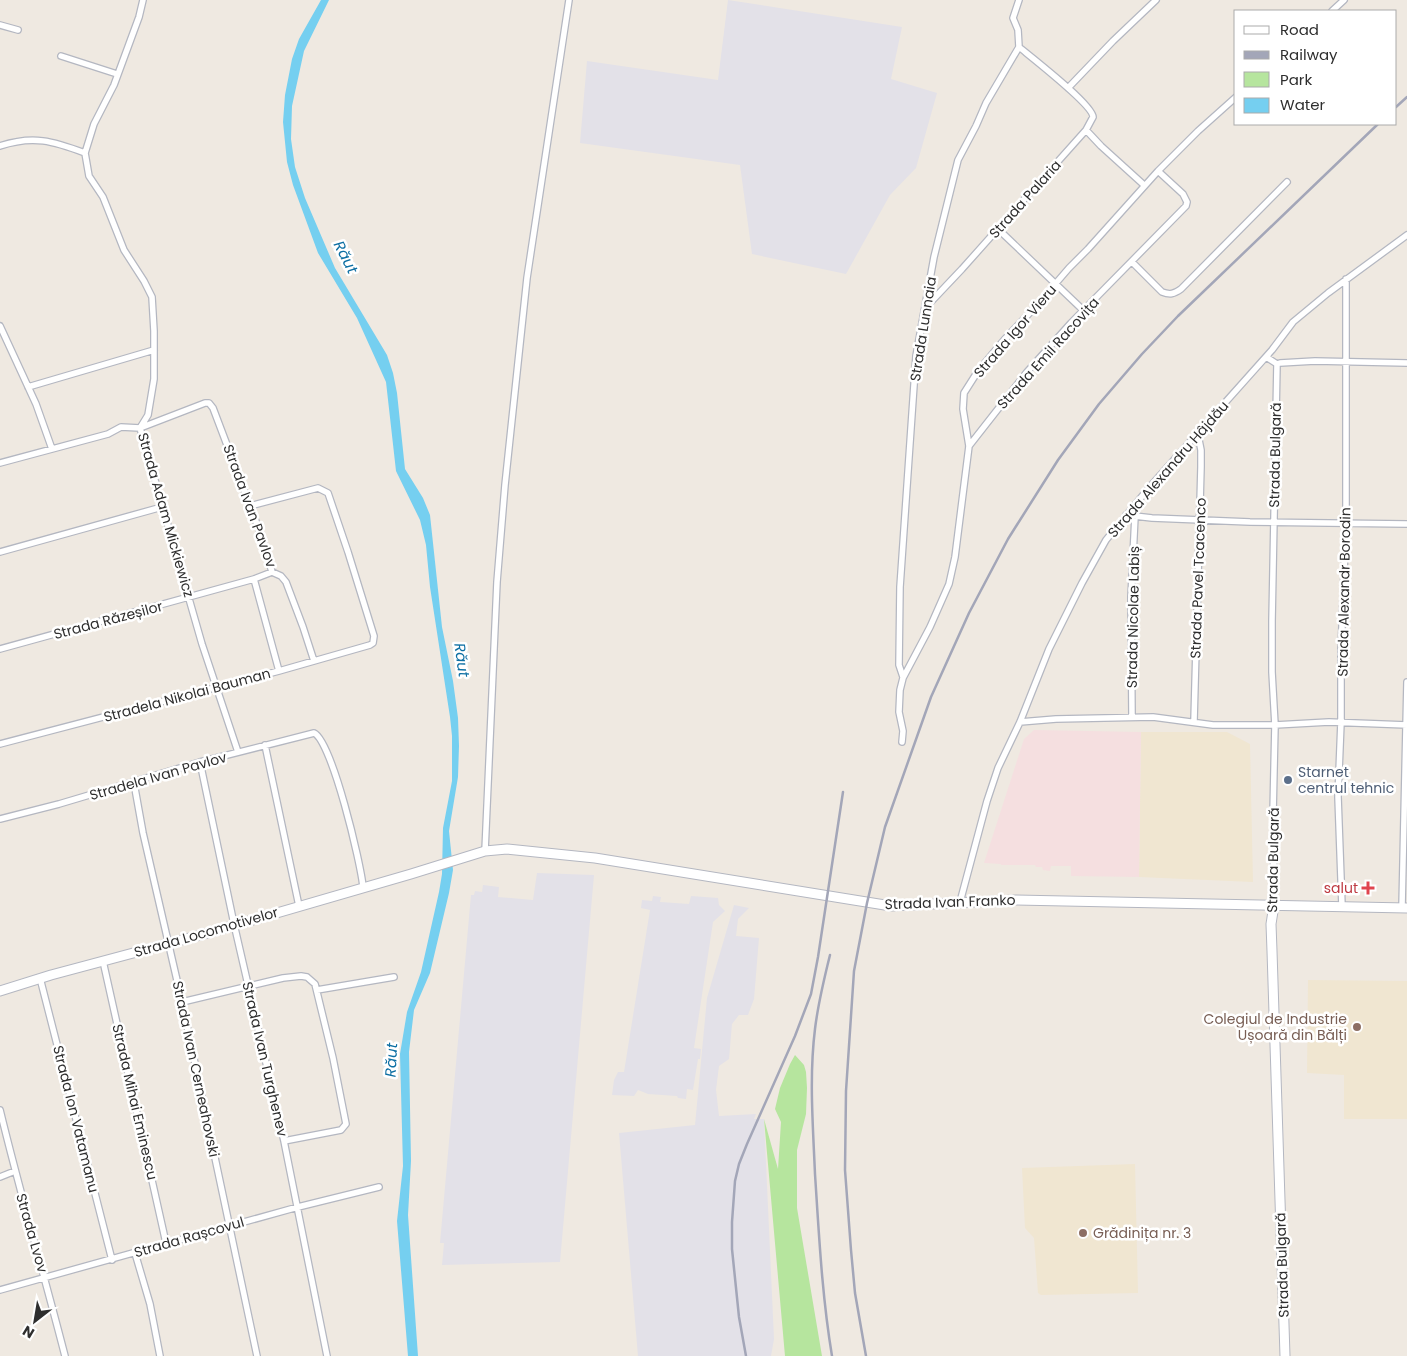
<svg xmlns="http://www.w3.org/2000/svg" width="1407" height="1356" viewBox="0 0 1407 1356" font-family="Poppins,sans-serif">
  <rect width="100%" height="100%" fill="#efe9e1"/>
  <path fill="#e3e1e8" d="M728,0L902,27L891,79L937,93L916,168L890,195L846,274L752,254L740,165L580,143L587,61L718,80Z
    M537,873L594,875L560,1262L442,1265L444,1243H440L471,895H474L475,891L482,892L483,885L499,887L498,897L533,900Z
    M653,896L661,897L660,902L689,904L691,896L718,898L719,905L725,911L713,922L694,1048L701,1049L700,1059H698L693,1090L687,1089L686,1099L678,1098L677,1096L648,1094L638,1090L634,1096L612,1095L614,1080L618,1072H624L650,910L641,908L642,900L652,901Z
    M734,905L749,908L738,919L736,936L759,938L754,999L748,1015H739L732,1024L729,1059L719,1066L716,1090L719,1116L756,1114L754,1119H764L774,1339L771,1356H638L619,1133L695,1125L707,998Z"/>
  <path fill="#f0e6d1" d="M1141,732H1227L1250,744L1253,882L1139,877Z
    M1308,980L1407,981V1119H1344V1075L1307,1073Z
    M1135,1164L1138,1293L1041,1295L1038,1293L1034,1238L1025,1228L1022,1168Z"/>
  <path fill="#f5dfe0" d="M1034,730L1141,732L1139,877L1071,876V866H1051L1050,871L1043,870L1042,867H1036L1035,865H1001V864L984,863L1024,739Z"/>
  <path fill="#b6e59e" d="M795,1055L804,1065L806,1072L807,1088L806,1114L797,1150V1208L822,1356H785L764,1119L778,1169L781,1122L775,1109L780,1088L790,1064Z"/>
  <path fill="#75cff0" d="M321,0H329L304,51L292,106L291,139L295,167L305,198L335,268L387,355L393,373L397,393L405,469L423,498L430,515L442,627L453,681L458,718L459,746L458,777L449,831L453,870L449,893L430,973L414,1010L409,1052L411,1161L408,1215L418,1356H408L397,1221L403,1166L400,1054L407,1012L421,972L439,892L442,874L443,828L452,781V736L450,717L430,587L426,545L420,520L396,471L386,382L357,318L318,253L293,185L287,162L283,122L285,95L292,59L299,39Z"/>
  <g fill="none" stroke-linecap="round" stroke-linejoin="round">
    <defs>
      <path id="street" d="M143,0L139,17L114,85L94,124L85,153L89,176L103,197L124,250L144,281L152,297L154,331V379L148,415L140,428L202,644L238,752
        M1332,11L1344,0
        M0,25L18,30
        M61,56L117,74
        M1068,88L1113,41L1156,0
        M1086,130L1101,146L1144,185
        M0,146C33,135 53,141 85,153
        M998,229L1083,310
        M1132,262L1162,292C1170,295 1174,294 1181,289L1287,182
        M927,306L962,269L1086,130L1093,117C1093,105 1031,57 1019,47
        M0,326L36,404L52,449
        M1266,357L1277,364L1280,363L1315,361L1407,363
        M28,387L154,350
        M969,446L1027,372L1071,323L1186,206L1187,202L1183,194L1158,171
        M0,463L108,434L121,427L140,428L205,403H209L213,408L263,540L272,572L281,576L286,582L303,627L314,661
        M1126,515L1152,518L1250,522L1407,524
        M0,552L162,507
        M254,579L279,671
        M0,649L254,579L272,572
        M903,677L899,665L900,587L916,356L934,257L958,160L976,126L986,103L1019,47L1018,30L1013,18L1019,0
        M1132,717L1131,597L1135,516
        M1194,721L1201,467V450L1198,435
        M1020,722L1056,719L1153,717L1213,725H1275L1329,722L1407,725
        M902,742L903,731L899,712L900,690L903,678L930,627L949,584L955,557L969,446L963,409L964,393L978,371L1004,340L1038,304L1069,268L1088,249L1158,171L1198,131L1236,97
        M0,744L279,671L370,645L373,643L374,636L348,552L328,493L318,488L250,506
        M265,745L299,906
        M200,762L234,924L284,1141L327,1356
        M134,783L143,833L182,1002L257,1356
        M0,819L59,804L200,762L314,733C332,741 361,864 363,887
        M485,851L497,582L505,485L527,278L569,0
        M960,902L987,801L998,768L1020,722L1049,649L1082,583L1106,540L1148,489L1272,350L1293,322L1328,293L1407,235
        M1274,905L1273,814L1275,725L1272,672V621L1277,364
        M1342,906L1338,797L1341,722V652L1346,522V279
        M1402,907L1407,682
        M103,961L166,1243
        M40,978L112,1260
        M317,990L394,977
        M182,1002L283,978L301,976L307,977L315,984L333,1058L346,1124L341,1130L284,1141
        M0,1110C20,1193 44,1274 65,1356
        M0,1177L15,1171
        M135,1253L150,1304L160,1356
        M0,1290L298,1207L379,1187"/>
      <path id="secondary" d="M1274,905L1271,924L1272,951L1285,1356
        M0,991L51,975L208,933L411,874L485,851L507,849L595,858L891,906L1016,900L1407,908"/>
    </defs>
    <use href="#street" stroke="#b4b7c1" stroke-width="8"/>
    <use href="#secondary" stroke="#b4b7c1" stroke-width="11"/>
    <use href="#street" stroke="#fff" stroke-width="5.5"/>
    <use href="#secondary" stroke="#fff" stroke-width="9"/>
    <path stroke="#a3a6b8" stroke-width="2.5" d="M1396,107L1407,97
      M830,955C824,979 818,1004 815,1029C809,1077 813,1126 815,1174C819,1235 822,1296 832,1356
      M746,1356L739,1317L732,1249V1222L735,1181L739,1164L747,1144L795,1036L811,994L818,957L843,792
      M866,1356L855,1293L851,1250L845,1170L846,1091L854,971L867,903L885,827L931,697L969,613L1008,539L1058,460L1099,404L1142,354L1178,316L1378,124"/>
  </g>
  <circle fill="#5c6f8a" stroke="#fff" stroke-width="2" cx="1288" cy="780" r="5"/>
  <path fill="#e0444e" stroke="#fff" stroke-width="2" d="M1365.5 880.5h5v5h5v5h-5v5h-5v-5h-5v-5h5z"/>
  <g fill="#8d6e63" stroke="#fff" stroke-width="2">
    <circle cx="1357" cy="1027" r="5"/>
    <circle cx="1083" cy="1233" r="5"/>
  </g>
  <g text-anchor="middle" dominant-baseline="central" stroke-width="5" stroke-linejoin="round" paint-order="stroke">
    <g font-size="14" fill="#2e2e2e" stroke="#fff">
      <text transform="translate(1025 199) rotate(-48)">Strada Palaria</text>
      <text transform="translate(923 329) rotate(-81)">Strada Lunnaia</text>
      <text transform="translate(1015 331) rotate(-49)">Strada Igor Vieru</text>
      <text transform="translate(1048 353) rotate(-48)">Strada Emil Racovița</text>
      <text transform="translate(1275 455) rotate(-89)">Strada Bulgară</text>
      <text transform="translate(1168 469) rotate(-49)">Strada Alexandru Hâjdău</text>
      <text transform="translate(250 506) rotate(70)">Strada Ivan Pavlov</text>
      <text transform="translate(166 515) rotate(74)">Strada Adam Mickiewicz</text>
      <text transform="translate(1198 578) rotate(-88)">Strada Pavel Tcacenco</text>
      <text transform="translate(1344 592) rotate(-89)">Strada Alexandr Borodin</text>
      <text transform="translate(1133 617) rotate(-89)">Strada Nicolae Labiș</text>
      <text transform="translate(108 620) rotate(-15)">Strada Răzeșilor</text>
      <text transform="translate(187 695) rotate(-15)">Stradela Nikolai Bauman</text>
      <text transform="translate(158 776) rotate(-16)">Stradela Ivan Pavlov</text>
      <text transform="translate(1273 860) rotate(-89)">Strada Bulgară</text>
      <text transform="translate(950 902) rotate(-2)">Strada Ivan Franko</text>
      <text transform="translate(206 932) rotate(-16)">Strada Locomotivelor</text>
      <text transform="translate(265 1059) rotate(77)">Strada Ivan Turghenev</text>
      <text transform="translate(196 1069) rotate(78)">Strada Ivan Cerneahovski</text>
      <text transform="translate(135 1102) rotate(77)">Strada Mihai Eminescu</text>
      <text transform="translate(76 1119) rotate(76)">Strada Ion Vatamanu</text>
      <text transform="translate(32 1233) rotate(74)">Strada Lvov</text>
      <text transform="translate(189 1237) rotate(-16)">Strada Rașcovul</text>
      <text transform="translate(1282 1265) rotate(-92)">Strada Bulgară</text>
    </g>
    <g font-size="14" fill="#4e5e75" stroke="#fff" text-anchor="start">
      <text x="1298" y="772">Starnet<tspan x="1298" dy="16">centrul tehnic</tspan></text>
    </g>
    <g font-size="14" fill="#be3a42" stroke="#fff" text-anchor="end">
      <text x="1358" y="888">salut</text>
    </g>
    <g font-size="14" fill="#785e54" stroke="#fff" text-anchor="end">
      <text x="1347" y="1019">Colegiul de Industrie<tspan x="1347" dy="16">Ușoară din Bălți</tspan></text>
      <text x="1093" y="1233" text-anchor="start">Grădinița nr. 3</text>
    </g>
    <g font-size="15" font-style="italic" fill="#0d6fa3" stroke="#fff">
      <text transform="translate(346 257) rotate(63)">Răut</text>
      <text transform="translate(462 660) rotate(82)">Răut</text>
      <text transform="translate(391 1060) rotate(-87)">Răut</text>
    </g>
  </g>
  <rect x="1234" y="10" width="162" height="115" fill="#ffffff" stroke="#ababab"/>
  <rect x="1244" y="26" width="25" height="8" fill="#ffffff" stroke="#ababab"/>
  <text x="1280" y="35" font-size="15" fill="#2e2e2e">Road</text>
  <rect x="1244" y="51" width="25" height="8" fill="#a3a6b8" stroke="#ababab"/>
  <text x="1280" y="60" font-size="15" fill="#2e2e2e">Railway</text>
  <rect x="1244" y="72" width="25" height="15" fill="#b6e59e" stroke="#ababab"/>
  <text x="1280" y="85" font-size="15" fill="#2e2e2e">Park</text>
  <rect x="1244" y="98" width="25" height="15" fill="#75cff0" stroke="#ababab"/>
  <text x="1280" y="110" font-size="15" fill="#2e2e2e">Water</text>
  <g transform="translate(35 1321) rotate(211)" stroke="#ffffff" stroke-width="4" paint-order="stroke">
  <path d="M0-4L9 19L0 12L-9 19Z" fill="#2e2e2e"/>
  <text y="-8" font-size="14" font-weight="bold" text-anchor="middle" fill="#2e2e2e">N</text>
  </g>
</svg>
